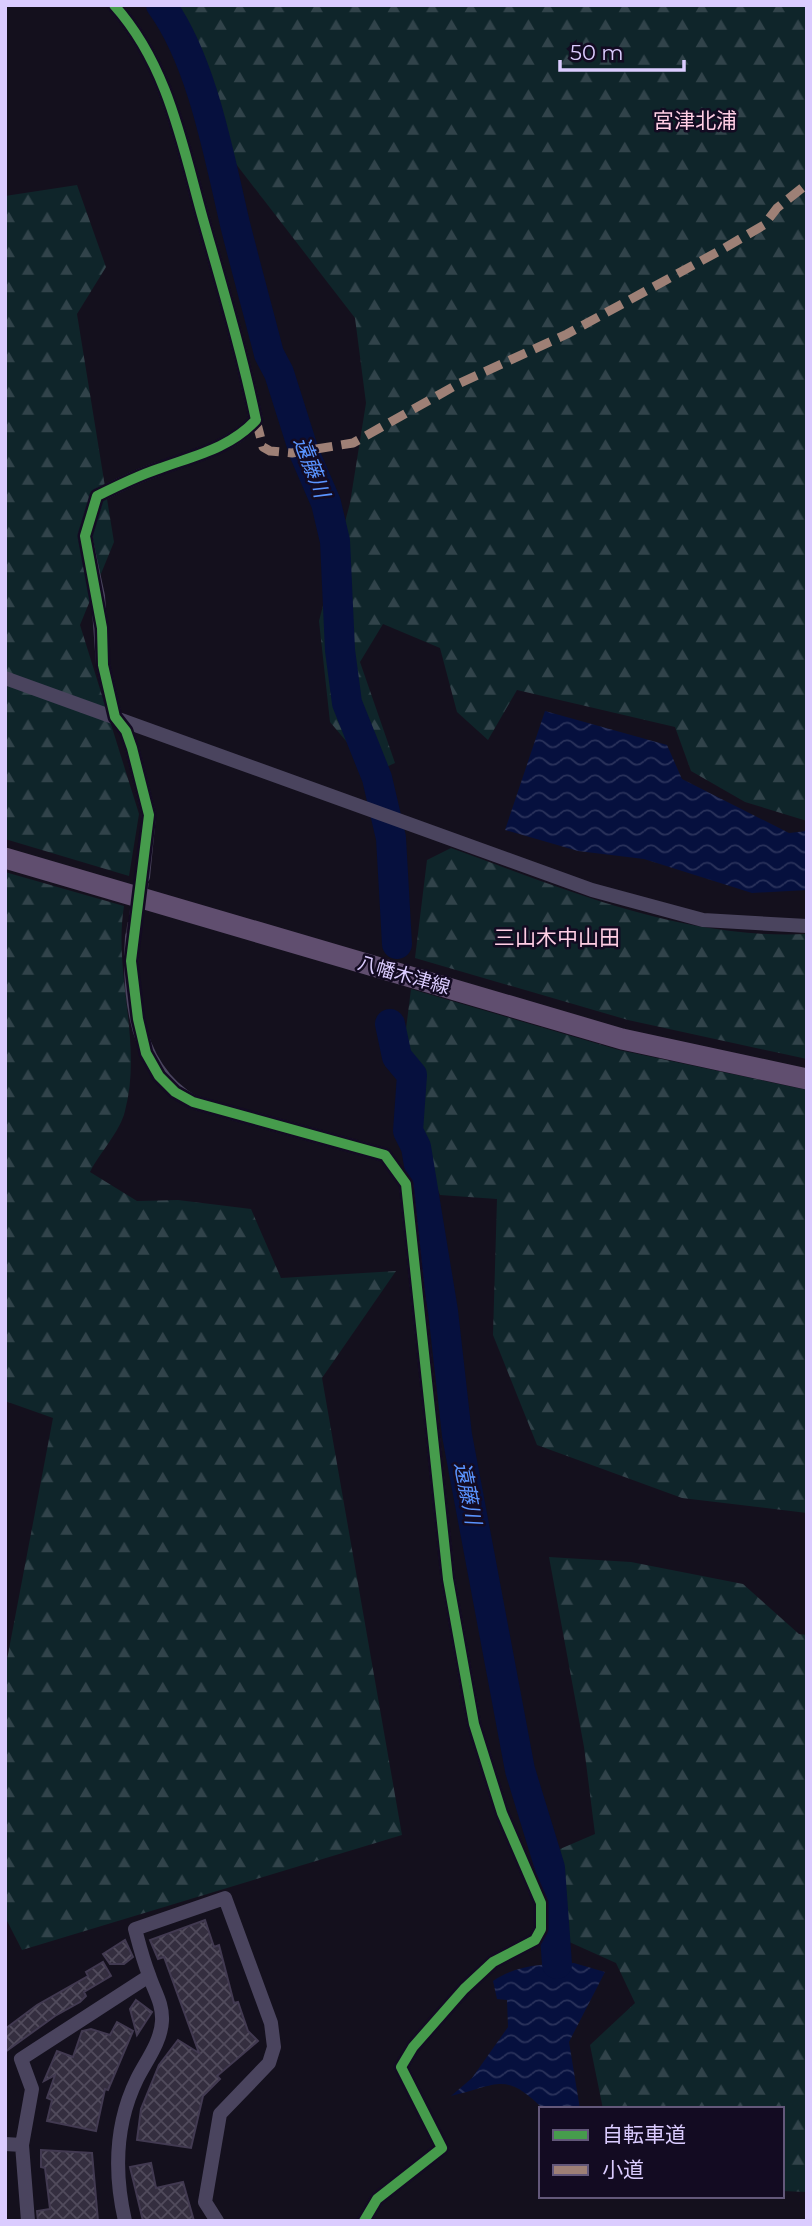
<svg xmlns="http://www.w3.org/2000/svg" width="812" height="2226" viewBox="0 0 812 2226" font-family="Montserrat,'Noto Sans JP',sans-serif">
  <defs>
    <pattern id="forest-firs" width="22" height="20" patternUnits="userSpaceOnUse" patternTransform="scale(1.75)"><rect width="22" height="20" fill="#0f252a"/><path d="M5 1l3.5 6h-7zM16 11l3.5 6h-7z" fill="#31434a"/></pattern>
    <pattern id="water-waves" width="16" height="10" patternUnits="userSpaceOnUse" patternTransform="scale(1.75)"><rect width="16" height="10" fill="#06103e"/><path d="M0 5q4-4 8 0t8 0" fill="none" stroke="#2a325b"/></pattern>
    <pattern id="building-cross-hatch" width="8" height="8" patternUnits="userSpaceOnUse" patternTransform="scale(1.75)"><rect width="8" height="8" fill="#342e3f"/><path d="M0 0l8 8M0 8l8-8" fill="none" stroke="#514b5c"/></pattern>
  </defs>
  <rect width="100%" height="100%" fill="#14101d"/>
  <path fill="url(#forest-firs)" d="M176,5H807V821L745,802L691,771L675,727L517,690L488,740L457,712L440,648L383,624L360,662L395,763L373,773L330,722L319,621L350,503L366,403L355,318L236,164L181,11Z
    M77,185L106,267L77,314L114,542L80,625L139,814L129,876L5,839V196Z
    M451,848C566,890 683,940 807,934V1059L628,1020L415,958L427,860Z
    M5,872L124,906C113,974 143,1042 125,1111C120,1132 100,1152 90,1172L137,1201L178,1200L251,1209L281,1278L396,1271L322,1378L402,1835L22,1950L5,1917V1670L53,1418L5,1401Z
    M411,989L619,1050L807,1090V1513L682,1498L537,1445L493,1335L497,1199L440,1195L398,1093Z
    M549,1557L631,1562L743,1584L799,1634L807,1635V2192L782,2191V2109H603L590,2045L635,2003L616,1963L567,1941L560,1849L595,1834L584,1747Z"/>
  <path fill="url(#water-waves)" d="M545,711L667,745L682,779L789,833L807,831V890L752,893L644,859L578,851L505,830Z
    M574,1963L605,1972L569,2042L580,2109H543C505,2071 499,2085 451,2096L472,2078L508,2027L507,2000L497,1999L493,1981C518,1964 545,1964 574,1963Z"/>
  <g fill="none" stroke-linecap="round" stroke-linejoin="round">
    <path stroke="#06103e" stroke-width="30" d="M161,5C202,61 219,156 235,224C246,268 258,311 269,354L279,373L304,452L326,503L335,541L340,650L347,703L377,778L391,838L397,944
      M390,1024L397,1057L412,1075L408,1131L416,1147L443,1311L457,1435L520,1770L550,1868L557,1964"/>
  </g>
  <path fill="url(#building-cross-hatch)" stroke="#423a51" stroke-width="2" d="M205,1920L214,1947L219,1945L234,2003L238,2002L248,2031L258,2041L217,2076L220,2079L203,2096L191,2148L137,2140L141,2109L159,2065L178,2040L199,2053L164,1957L158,1959L150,1940Z
    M125,1940L133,1957L124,1964H110L103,1954Z
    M103,1962L111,1976L84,1992L86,1996L80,2002L55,2016L5,2052V2029L37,2005L88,1976L86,1972Z
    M136,2000L152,2012L137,2035L130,2009Z
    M117,2022L133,2031L108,2090L105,2089L96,2131L47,2121L52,2100L47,2098L55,2075L44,2081L57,2051L73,2057L82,2031L91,2029L110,2035Z
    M41,2150L92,2153L98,2221H38L37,2211L50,2209L45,2168L41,2167Z
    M151,2163L156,2188L183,2182L194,2221H143L130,2167Z"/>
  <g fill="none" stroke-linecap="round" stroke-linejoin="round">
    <path stroke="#322c3f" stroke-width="14" stroke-dasharray="14 7" stroke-linecap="butt" d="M132,937L143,877"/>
    <path stroke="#4a445e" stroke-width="14" d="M114,5C168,65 182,144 203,219C222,286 242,353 256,420C229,449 193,456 158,469C137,476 117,486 97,496L85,536L98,596L103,665L115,717L126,731L132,748L149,815L143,877
      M5,678L592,890L703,920L807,926
      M132,937C128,998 136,1069 193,1102L385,1155L406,1184L448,1579L474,1724L502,1813L541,1903V1929L535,1940L493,1962L464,1989L413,2047L401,2067L442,2148L377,2199L364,2221
      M5,2144L22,2145
      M28,2221L22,2145L32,2089L21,2059L149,1976
      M125,2221C114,2173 115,2124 137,2079C146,2061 161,2042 162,2021C163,2003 154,1991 149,1975C143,1960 139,1944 135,1929L225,1898L271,2023L274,2047L269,2063L220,2114L205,2202L217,2221"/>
    <path stroke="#604e6f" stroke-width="21" d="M5,858L622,1039L807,1079"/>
    <path stroke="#9e8076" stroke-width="9" stroke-dasharray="18 9" stroke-linecap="butt" d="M256,420L263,447L270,451L292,453L353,443L460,383L567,334L721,250L764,225L777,208L807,184"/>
    <defs>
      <path id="cycleway" d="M114,5C168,65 182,144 203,219C222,286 242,353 256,420C229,449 193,456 158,469C137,476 117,486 97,496L85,536L102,628L103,665L115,717L126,731L132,748L149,815L131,961L138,1019L146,1053L159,1076L175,1092L193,1102L385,1155L406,1184L448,1579L474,1724L502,1813L541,1903V1929L535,1940L493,1962L464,1989L413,2047L401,2067L442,2148L377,2199L364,2221"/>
    </defs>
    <use href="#cycleway" stroke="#130b22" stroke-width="15"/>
    <use href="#cycleway" stroke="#469c4c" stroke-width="10"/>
  </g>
  <g text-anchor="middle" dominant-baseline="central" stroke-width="5" stroke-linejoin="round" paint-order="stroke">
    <g font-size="19" fill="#dbccff" stroke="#130b22">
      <text transform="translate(404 975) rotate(16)">八幡木津線</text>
    </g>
    <g font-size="21" fill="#ffcee4" stroke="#130b22">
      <text x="695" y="120">宮津北浦</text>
      <text x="557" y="937">三山木中山田</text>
    </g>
    <g font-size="21" font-style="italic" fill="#5a94ff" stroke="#130b22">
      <text transform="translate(312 467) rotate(69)">遠藤川</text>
      <text transform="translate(468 1493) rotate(79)">遠藤川</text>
    </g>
  </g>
  <rect width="812" height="2226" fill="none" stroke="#dbccff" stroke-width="14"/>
  <rect x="539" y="2107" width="245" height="91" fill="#130b22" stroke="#63587a" stroke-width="2"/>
  <rect x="553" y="2130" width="35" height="10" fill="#469c4c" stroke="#63587a" stroke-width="2"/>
  <text x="602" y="2142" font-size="21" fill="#dbccff">自転車道</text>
  <rect x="553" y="2165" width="35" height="10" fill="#9e8076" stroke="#63587a" stroke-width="2"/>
  <text x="602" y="2177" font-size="21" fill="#dbccff">小道</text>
  <path d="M560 60v10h124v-10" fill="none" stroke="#dbccff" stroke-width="3.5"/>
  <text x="570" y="60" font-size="21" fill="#dbccff" stroke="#130b22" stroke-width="5" paint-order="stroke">50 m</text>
</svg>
